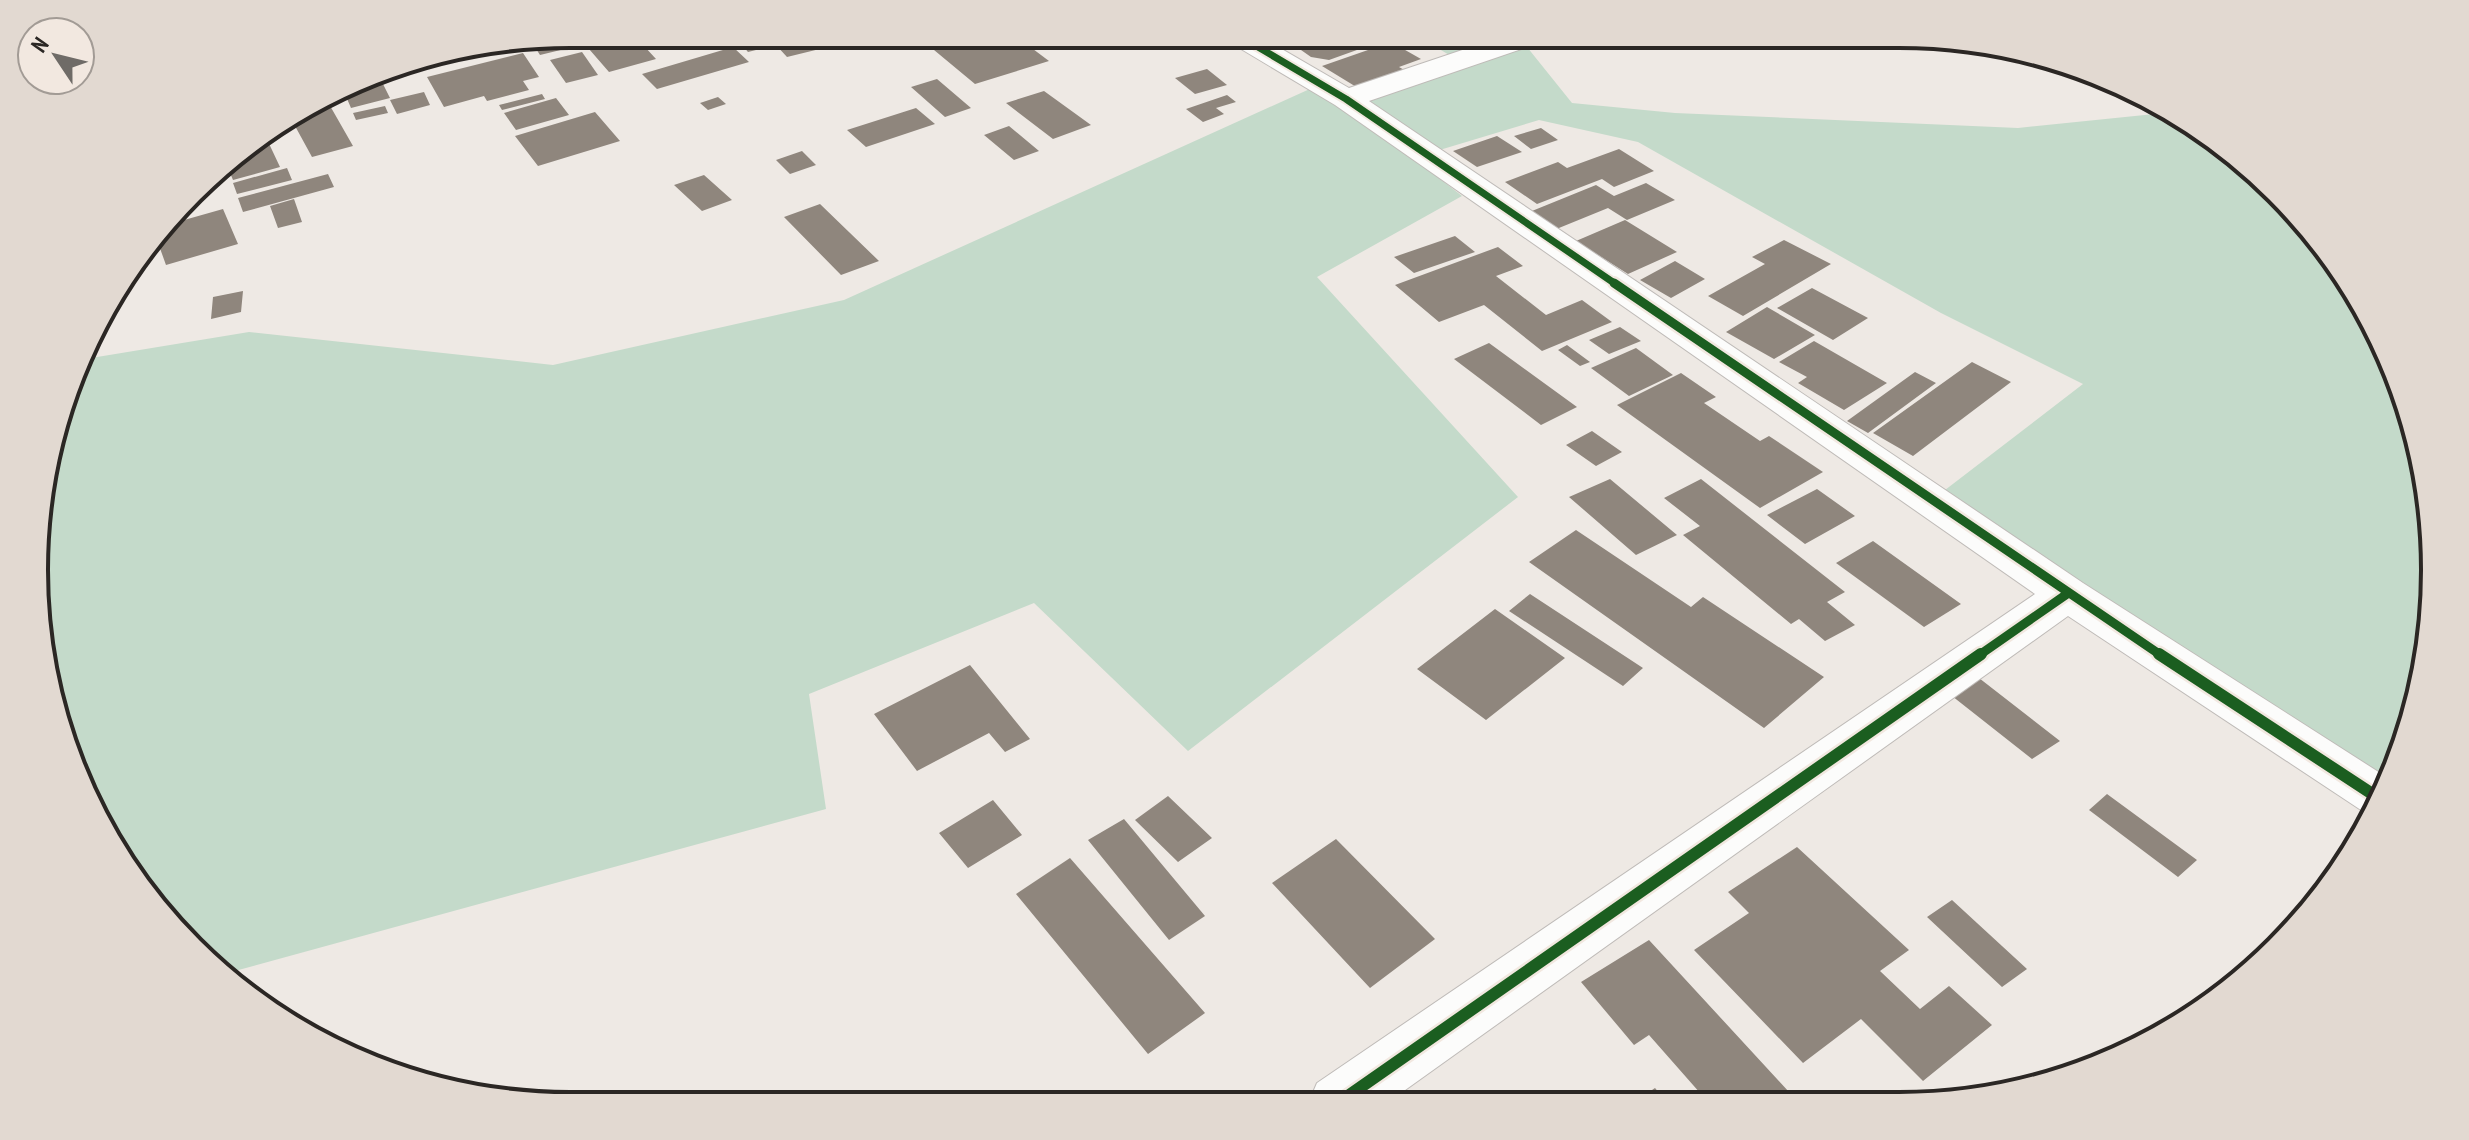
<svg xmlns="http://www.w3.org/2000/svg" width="2469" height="1140" viewBox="0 0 2469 1140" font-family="'PT Sans Narrow',sans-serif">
  <rect width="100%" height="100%" fill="#eee9e4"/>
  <path fill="#c4daca" d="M1414,34H1530L1523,42L1572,103L1675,113L2018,128L2174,112C2200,126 2220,144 2243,162C2401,292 2469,517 2413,714C2404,743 2396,771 2381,798L1932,500L2083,384L1941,313L1638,142L1539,120L1413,158L1462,196L1317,277L1518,497L1188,751L1034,603L809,694L826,809L220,975L106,838L63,743L39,640L44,466L85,359L249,332L553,365L844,300L1312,88L1344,106L1456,59Z"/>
  <path fill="#8f867d" d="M569,34L577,46L540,55L531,41Z
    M576,34H633L656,59L609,72Z
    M751,34H826L836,45L787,57L776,45L748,52L736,38Z
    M964,34H1013L1049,61L975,84L928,45Z
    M1321,34H1368L1382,41L1329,60L1311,57L1301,50V41Z
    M1391,42L1421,59L1399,67L1406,71L1358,88L1322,66Z
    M733,47L749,62L657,89L642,74Z
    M582,52L598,75L566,83L550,60Z
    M523,53L539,77L523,81L529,90L487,101L484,96L444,107L427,77Z
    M1207,69L1227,85L1195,94L1175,78Z
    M937,79L971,108L945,117L911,87Z
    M383,84L390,98L351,108L345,94Z
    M1044,91L1091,125L1053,139L1006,103Z
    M424,92L430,105L397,114L390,100Z
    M542,94L545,99L502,110L499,105Z
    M1227,95L1236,102L1216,108L1224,114L1203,122L1186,109Z
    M325,97L353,146L312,157L289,115Z
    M718,97L726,104L708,110L700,103Z
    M556,98L569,115L516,130L504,113Z
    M385,106L388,113L356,120L353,113Z
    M916,108L935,124L866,147L847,130Z
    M595,112L620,141L538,166L515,136Z
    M1009,126L1039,151L1014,160L984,135Z
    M1541,128L1558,140L1531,149L1514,136Z
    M264,133L280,167L233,180L225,161Z
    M1497,136L1522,152L1477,167L1453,151Z
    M1619,149L1654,171L1614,187L1602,179L1537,204L1505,182L1558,162L1567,168Z
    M802,151L816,165L790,174L776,160Z
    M287,168L292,180L237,194L233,183Z
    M328,174L334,187L243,212L238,198Z
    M704,175L732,200L702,211L674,185Z
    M1646,183L1675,200L1627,220L1608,208L1554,230L1527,213L1596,185L1614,196Z
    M294,199L302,222L278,228L270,206Z
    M820,204L879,261L841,275L784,217Z
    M223,209L238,244L166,265L157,240L170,224Z
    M1625,220L1677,252L1628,274L1576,241Z
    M1455,236L1475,252L1414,273L1394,257Z
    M1784,240L1831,264L1743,316L1708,296L1765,264L1752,257Z
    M1498,247L1523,266L1496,276L1546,315L1582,300L1612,322L1542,351L1484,305L1439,322L1395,285Z
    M1675,261L1705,279L1671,298L1640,280Z
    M1812,288L1868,318L1833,340L1777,308Z
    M243,291L241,312L211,319L213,297Z
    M1767,307L1815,335L1774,359L1726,332Z
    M1620,327L1641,341L1609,354L1589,340Z
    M1814,341L1887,383L1844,410L1798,383L1807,377L1779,362Z
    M1489,343L1577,407L1541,425L1454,359Z
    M1567,345L1590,362L1580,366L1558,350Z
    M1636,348L1673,375L1629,396L1591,368Z
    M1972,362L2011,382L1913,456L1873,433Z
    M1915,372L1936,383L1868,433L1847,421Z
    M1681,373L1716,397L1704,403L1760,441L1769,436L1823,472L1760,508L1617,405Z
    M1592,431L1622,452L1596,466L1566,445Z
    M1610,479L1677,535L1636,555L1569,497Z
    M1701,479L1845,592L1827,602L1855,625L1825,641L1799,619L1791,624L1683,535L1700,526L1664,498Z
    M1817,489L1855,516L1805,544L1767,515Z
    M1576,530L1691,607L1703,597L1824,677L1764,728L1529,562Z
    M1873,541L1961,604L1924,627L1836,563Z
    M1530,594L1643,668L1623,686L1509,611Z
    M1495,609L1565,658L1486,720L1417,669Z
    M970,665L1030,739L1005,752L989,733L917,771L874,714Z
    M1979,678L2060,741L2032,759L1952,696Z
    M2107,794L2197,860L2178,877L2089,810Z
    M1168,796L1212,838L1178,862L1135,820Z
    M993,800L1022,835L968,868L939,833Z
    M1124,819L1205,916L1169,940L1088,840Z
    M1336,839L1435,939L1370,988L1272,883Z
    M1797,847L1909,950L1880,971L1920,1009L1949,986L1992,1025L1923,1081L1861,1019L1803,1063L1694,950L1749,913L1728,892Z
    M1070,858L1205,1013L1148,1054L1016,894Z
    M1952,900L2027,969L2002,987L1927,917Z
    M1649,940L1789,1092L1774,1102H1708L1649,1035L1634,1045L1581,982Z
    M1655,1088L1667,1102H1634Z"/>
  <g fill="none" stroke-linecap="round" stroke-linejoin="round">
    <defs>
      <path id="street" d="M1222,34H1256L1349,88L1510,34H1552L1548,40L1369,101L2083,583L2391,780L2370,816L2068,616L1387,1103L1308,1104L1317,1083L2035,594L1335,105L1226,40Z"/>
    </defs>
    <use href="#street" stroke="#bfbbb8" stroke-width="2"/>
    <use href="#street" fill="#fcfcfb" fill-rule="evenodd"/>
    <defs>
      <path id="cycleway-far2" d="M1236,34L1346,99L1617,285"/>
      <path id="cycleway-far1" d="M1614,283L2162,656
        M1978,656L2067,594"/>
      <path id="cycleway" d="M2159,654L2380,799
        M1338,1103L1981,654"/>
    </defs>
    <use href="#cycleway-far2" stroke="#f2e8e0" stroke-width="11"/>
    <use href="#cycleway-far1" stroke="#f2e8e0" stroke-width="14"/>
    <use href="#cycleway" stroke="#f2e8e0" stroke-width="17"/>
    <use href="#cycleway-far2" stroke="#1b5e20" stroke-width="7"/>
    <use href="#cycleway-far1" stroke="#1b5e20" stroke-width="9"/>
    <use href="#cycleway" stroke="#1b5e20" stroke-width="12"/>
  </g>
  <path d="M0 0H2469V1140H0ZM570 48H1899A522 522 0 0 1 2421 570V570A522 522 0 0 1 1899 1092H570A522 522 0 0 1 48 570V570A522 522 0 0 1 570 48Z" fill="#e2d9d1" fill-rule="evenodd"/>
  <path fill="none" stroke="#2b2724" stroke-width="4" d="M570 48H1899A522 522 0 0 1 2421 570V570A522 522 0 0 1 1899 1092H570A522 522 0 0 1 48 570V570A522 522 0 0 1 570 48Z"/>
  <g transform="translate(56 56) rotate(305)"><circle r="38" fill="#f2e8e0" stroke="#a29b95" stroke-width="2"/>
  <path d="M0-6L14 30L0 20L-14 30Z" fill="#6f6b67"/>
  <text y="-12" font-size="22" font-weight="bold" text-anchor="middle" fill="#2b2724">N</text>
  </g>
</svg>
